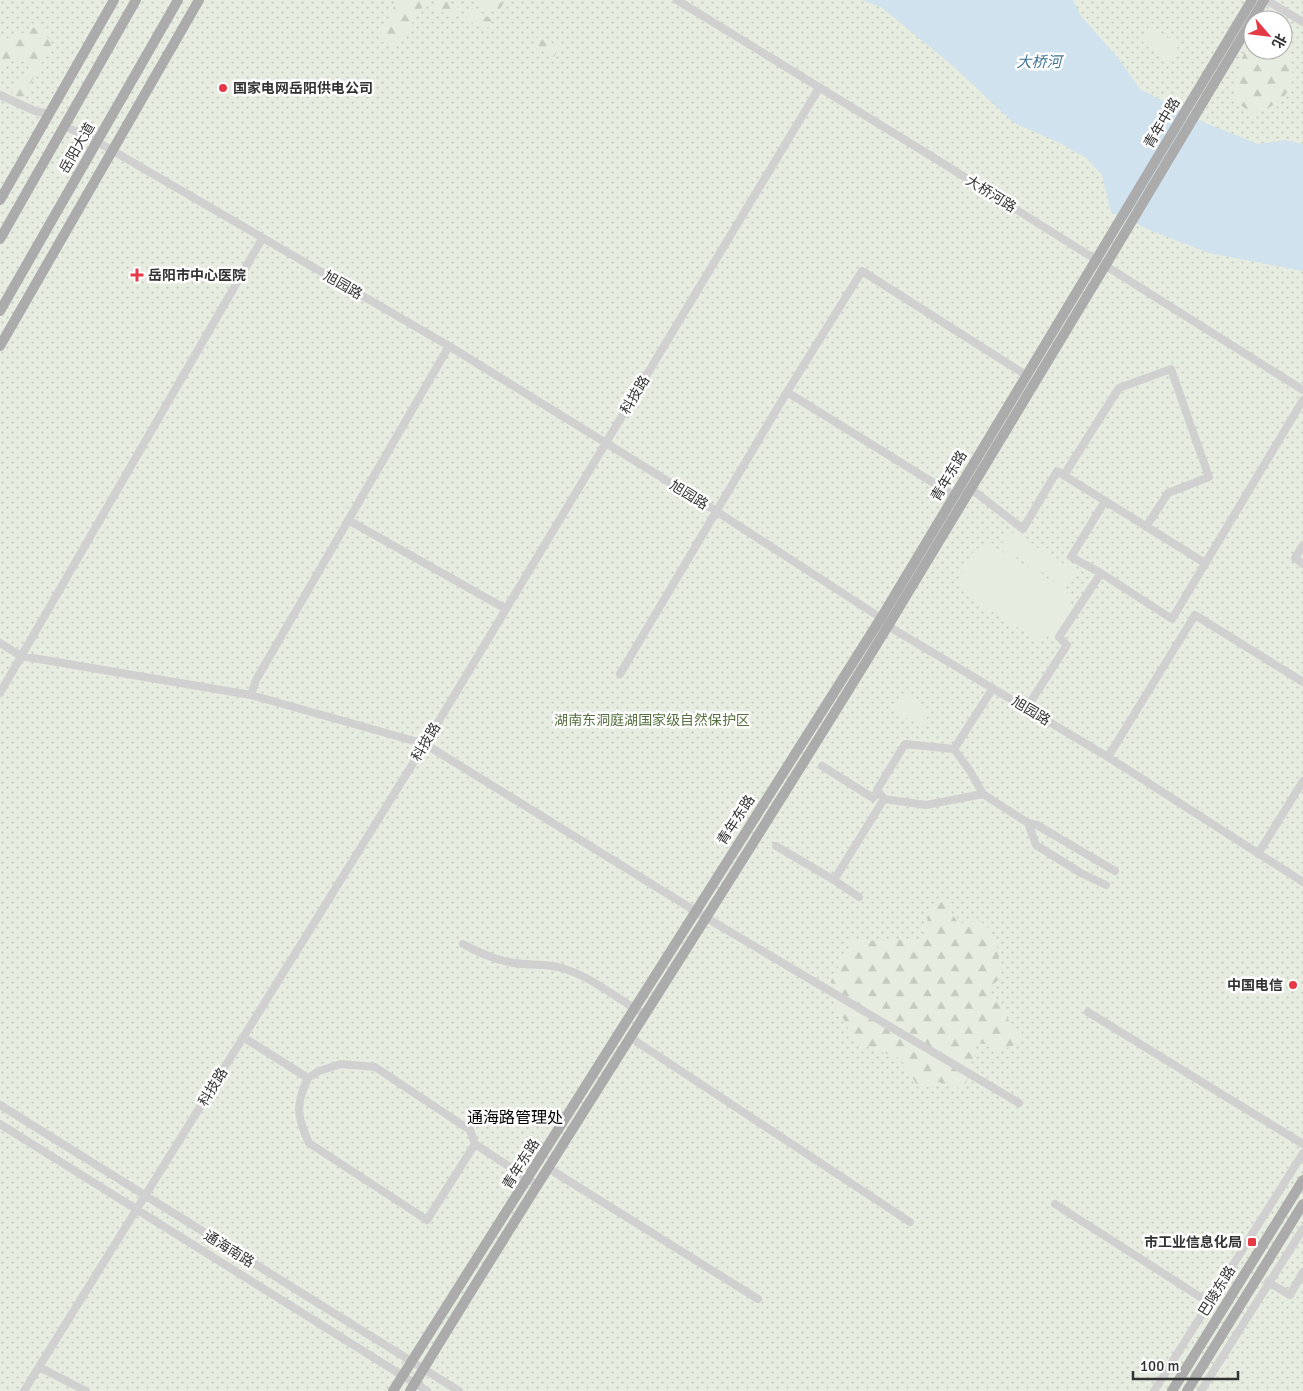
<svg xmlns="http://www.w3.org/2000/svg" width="1303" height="1391" viewBox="0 0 1303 1391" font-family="Signika,'Noto Sans SC',sans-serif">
  <defs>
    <pattern id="green-dots" width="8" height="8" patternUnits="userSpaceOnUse" patternTransform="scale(1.25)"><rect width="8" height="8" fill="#e6ecdf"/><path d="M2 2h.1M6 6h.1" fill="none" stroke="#c6cbc0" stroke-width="1.8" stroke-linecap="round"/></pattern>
    <pattern id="forest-firs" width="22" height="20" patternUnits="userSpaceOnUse" patternTransform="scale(1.25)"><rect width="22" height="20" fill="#e6ecdf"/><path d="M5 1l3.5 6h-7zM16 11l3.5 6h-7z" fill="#c6cbc0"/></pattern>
  </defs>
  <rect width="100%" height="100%" fill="#fff"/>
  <path fill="url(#green-dots)" fill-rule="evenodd" d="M0,0H1303V1391H0ZM1253,20H1283V50H1253Z"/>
  <path fill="url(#forest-firs)" d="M397,0H427L401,40L395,45L382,42L380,36Z
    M440,0H445L461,9L455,19L435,8Z
    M478,0H496L503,4L497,14L477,3Z
    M472,8L492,20L486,30L466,19Z
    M39,25L52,44L21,101L10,98L17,83L26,81L30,59L15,58L0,65V40L17,36Z
    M539,35L559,47L554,57L533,46Z
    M1253,42V50H1283V43C1303,80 1292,101 1253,114L1236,102C1235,86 1239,52 1253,42Z
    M944,900L958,923L980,921L995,933L1002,977L991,986L988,998L998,1003L1022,1042L994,1053L986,1044L977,1043L965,1087L953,1088L939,1082L920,1090L901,1059L855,1042L843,1018L836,1016L831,981L852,941L926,939L928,914Z"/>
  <path fill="#e6ecdf" d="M1152,28L1179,45L1169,60L1143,43Z
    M1010,531L1075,571L1066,586L1000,547Z
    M989,544L1068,591C1074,615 1061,637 1036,639L965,595L958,579L974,550Z
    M905,693L931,711L921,727L894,709Z"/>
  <path fill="#cfe2ee" d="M862,0H1073L1081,16L1118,58L1140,89L1203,122L1258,144L1285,140L1303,144V271L1209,253L1152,231L1111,212L1102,175L1086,158L1060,143L1014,123L952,65L881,7Z"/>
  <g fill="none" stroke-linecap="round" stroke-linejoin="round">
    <path stroke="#d0d0d0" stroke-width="8" d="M677,0L936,159L1303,390
      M1266,0L1303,22
      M0,95L35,111L49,114
      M64,126L96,141L449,346L716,511L881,618L888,626L1108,757L1303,882
      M787,392L953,495
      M1064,475L1119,388L1171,369L1209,477L1168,493L1146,527
      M970,488L1023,529L1057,471L1205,563
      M348,520L506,609
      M1303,545L1295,558L1303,564
      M1101,573L1071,557L1105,501
      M0,643L21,656L251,695L425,744L705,917L1019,1103
      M620,674L787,392L862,271L1026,375
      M993,688L954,749L970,771L983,794L1028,823L1037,825L1115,871
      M0,693L262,239
      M251,695L256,680L449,346
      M1026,709L1067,645L1059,637L1101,573L1172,619L1303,400
      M954,749L905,744L877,790L884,799L926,805L983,794
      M1108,757L1195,615L1303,682
      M822,766L873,798
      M1028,823L1036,845L1081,873L1106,885
      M776,846L834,880L884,799
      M1258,854L1303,781
      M834,880L859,897
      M463,944C478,952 492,959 509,962C527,966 545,963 562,968C590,976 615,997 639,1011
      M1088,1012L1303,1144
      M243,1037L308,1078L319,1071L341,1064L375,1067L470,1130L475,1144L537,1185
      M631,1038L910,1222
      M308,1078C295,1105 297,1117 309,1143L427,1220L475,1144
      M0,1105L459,1391
      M0,1124L427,1391
      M548,1168L758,1299
      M1055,1204L1208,1302
      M1268,1282L1290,1295L1303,1272
      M39,1367L86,1391
      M24,1391L425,744L819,88
      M1154,1391L1303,1153
      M1201,1391L1303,1229"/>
    <path stroke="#ababab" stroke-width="10" d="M0,200L114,0
      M0,239L136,0
      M0,311L178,0
      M0,346L199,0
      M393,1391L881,618L1252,0
      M410,1391C566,1134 731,883 888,626C1015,418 1139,209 1264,0
      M1172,1391L1303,1180
      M1187,1391L1303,1204"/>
  </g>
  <g fill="#e63946" stroke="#fff" stroke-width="2">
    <circle cx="223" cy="88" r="5"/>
    <path d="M134.5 267.5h5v5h5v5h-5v5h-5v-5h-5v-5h5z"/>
    <circle cx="1293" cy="985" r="5"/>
    <rect x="1247" y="1237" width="10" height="10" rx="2.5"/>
  </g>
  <g text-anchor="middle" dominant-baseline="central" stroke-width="5" stroke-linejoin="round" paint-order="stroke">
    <g font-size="14" font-weight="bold" fill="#333" stroke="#fff" text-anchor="start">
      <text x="233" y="88">国家电网岳阳供电公司</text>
      <text x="148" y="275">岳阳市中心医院</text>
      <text x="1283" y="985" text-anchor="end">中国电信</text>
      <text x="1242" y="1242" text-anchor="end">市工业信息化局</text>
    </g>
    <g font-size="14" fill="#333" stroke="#fff">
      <text transform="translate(1162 123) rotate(-59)">青年中路</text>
      <text transform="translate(77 148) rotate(-60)">岳阳大道</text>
      <text transform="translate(991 194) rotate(32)">大桥河路</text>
      <text transform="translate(343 285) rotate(30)">旭园路</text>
      <text transform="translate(635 395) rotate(-59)">科技路</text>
      <text transform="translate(949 476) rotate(-59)">青年东路</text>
      <text transform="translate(689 495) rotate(32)">旭园路</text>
      <text transform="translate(1031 711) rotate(31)">旭园路</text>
      <text transform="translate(426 742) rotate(-59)">科技路</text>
      <text transform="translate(736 820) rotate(-57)">青年东路</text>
      <text transform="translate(213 1087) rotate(-58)">科技路</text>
      <text transform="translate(521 1164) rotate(-58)">青年东路</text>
      <text transform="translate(229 1249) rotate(32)">通海南路</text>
      <text transform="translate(1217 1291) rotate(-58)">巴陵东路</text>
    </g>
    <g font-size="14" fill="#56703f" stroke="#fff">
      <text x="652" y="720">湖南东洞庭湖国家级自然保护区</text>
    </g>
    <g font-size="15" font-style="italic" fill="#3f7597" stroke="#fff">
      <text x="1039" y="62">大桥河</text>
    </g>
    <g font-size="16" fill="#000" stroke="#fff">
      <text x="515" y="1118">通海路管理处</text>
    </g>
  </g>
  <g transform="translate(1268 35) rotate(118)"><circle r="24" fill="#ffffff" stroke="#adadad"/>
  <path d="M0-4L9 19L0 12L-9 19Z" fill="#e63946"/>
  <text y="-8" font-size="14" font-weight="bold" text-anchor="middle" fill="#333333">北</text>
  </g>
  <path d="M1133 1371v8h105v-8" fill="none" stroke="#333333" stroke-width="2.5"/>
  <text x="1140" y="1371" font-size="15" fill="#333333" stroke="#ffffff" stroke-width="4" paint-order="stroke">100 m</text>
</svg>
